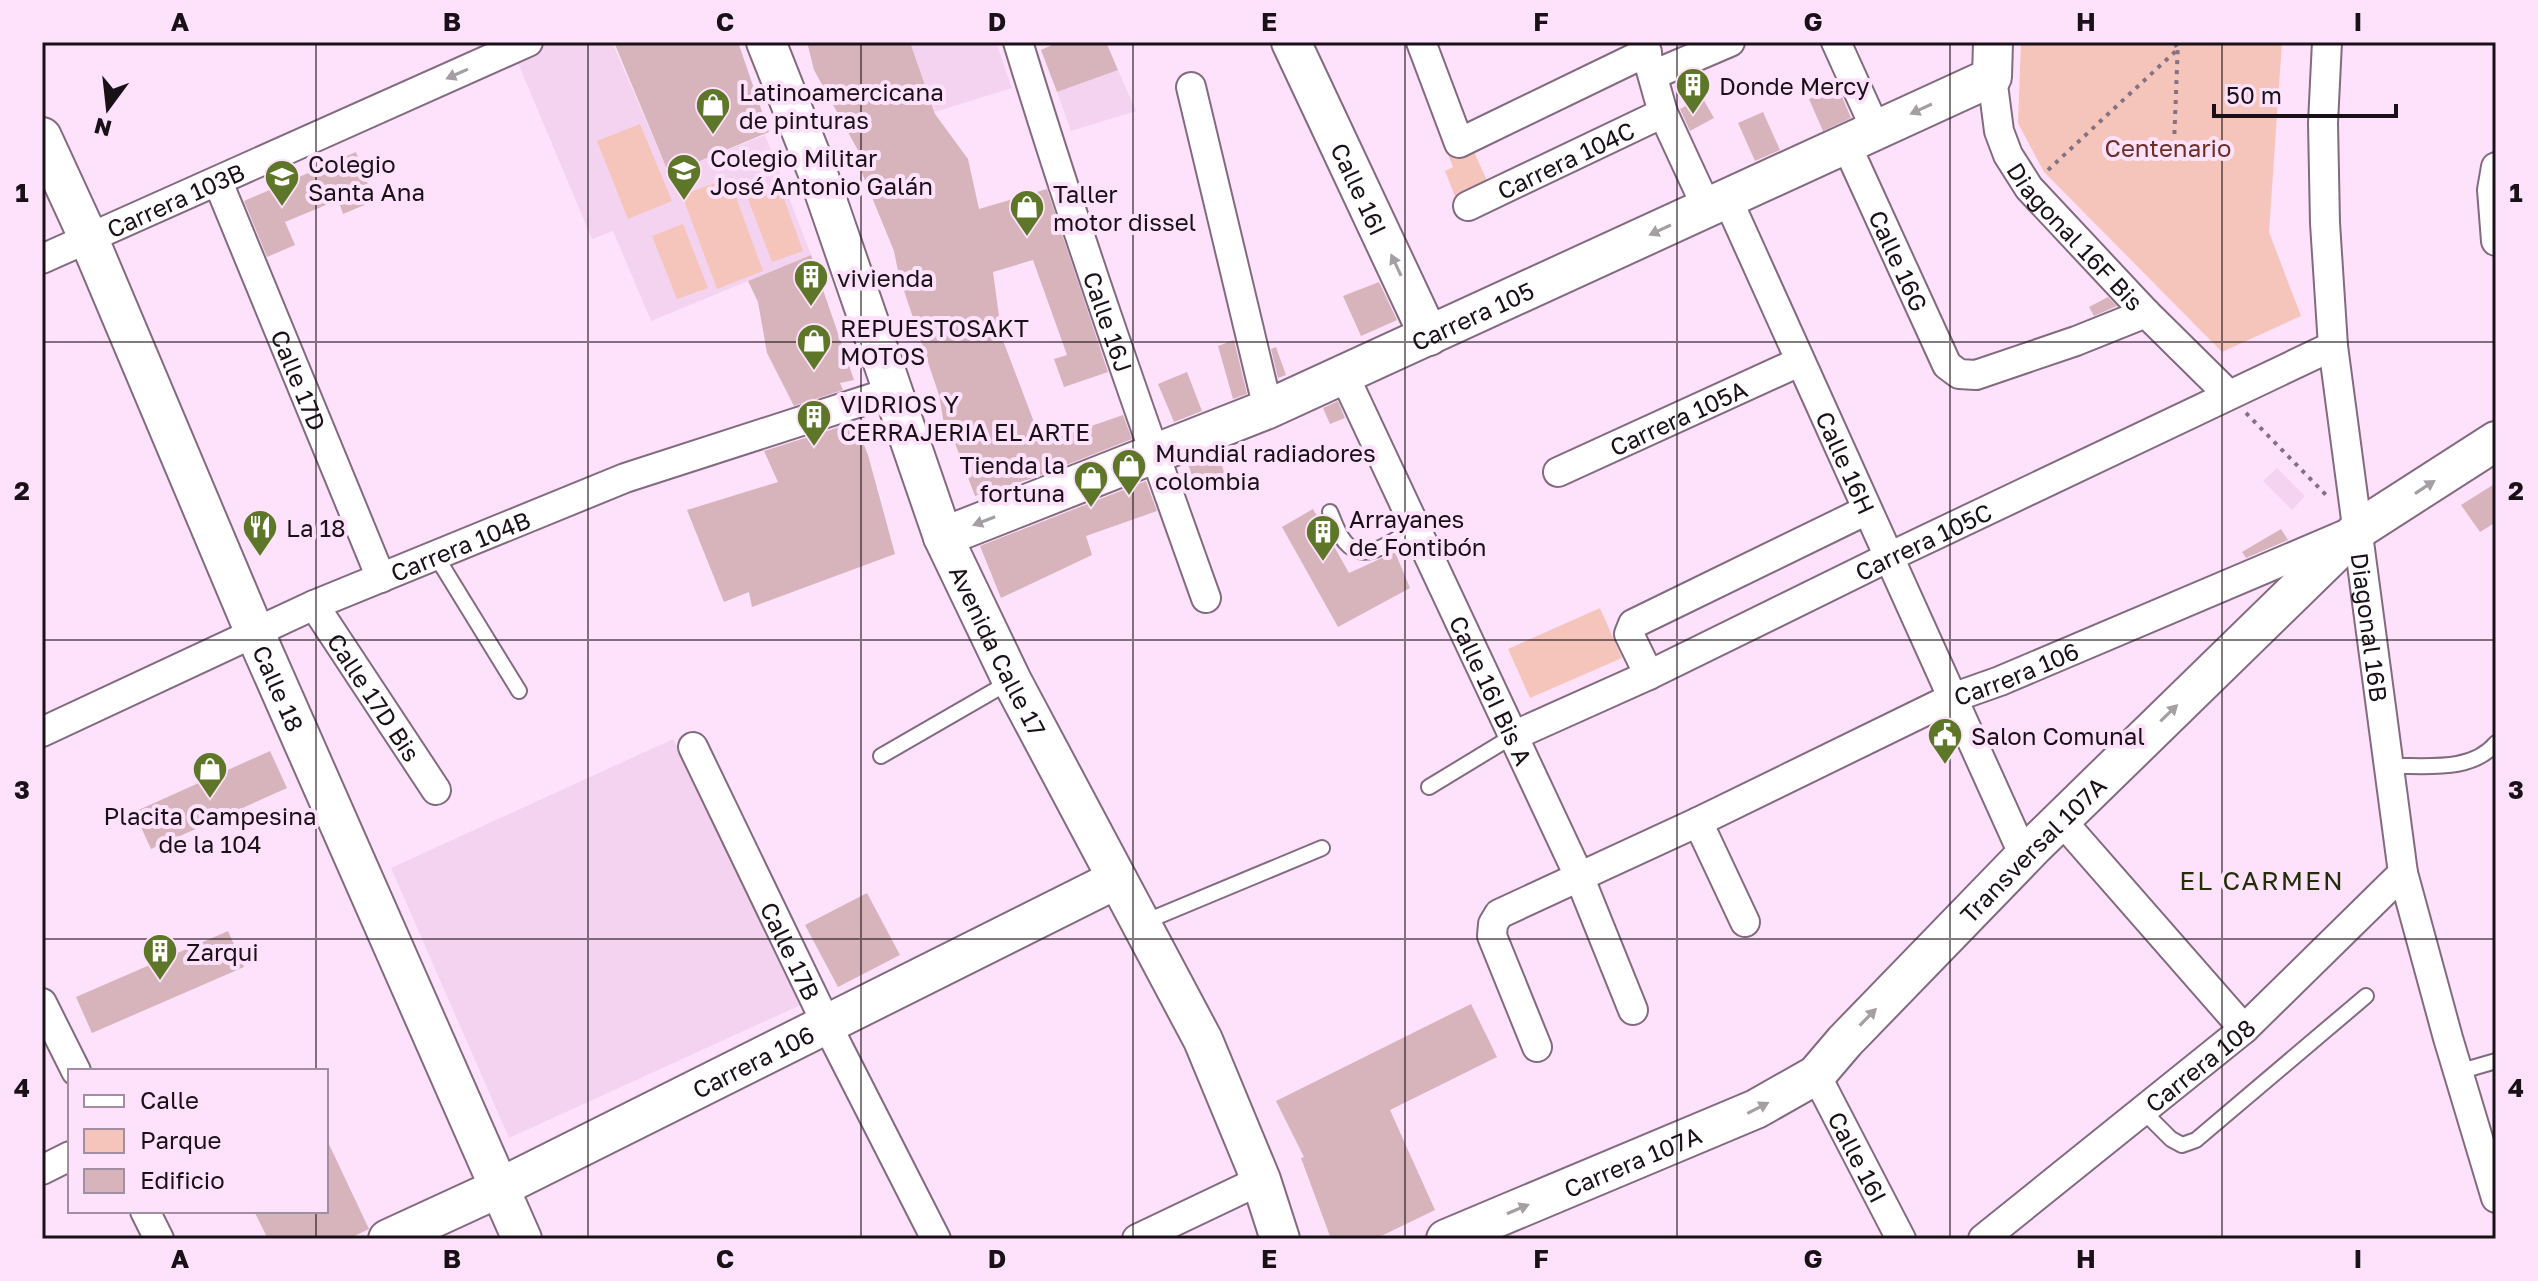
<svg xmlns="http://www.w3.org/2000/svg" width="2538" height="1281" viewBox="0 0 2538 1281" font-family="'Golos Text',sans-serif">
  <rect width="100%" height="100%" fill="#fee2fb"/>
  <path fill="#f4d3f0" d="M549,42H612L669,174L765,135L811,255L651,321L613,231L592,239L515,56Z
    M910,42H996L1012,88L935,112Z
    M1118,70L1136,111L1071,131L1057,92Z
    M2277,468L2305,496L2292,510L2263,481Z
    M673,739L803,1004L509,1138L391,868Z"/>
  <path fill="#f5c5bb" d="M2021,42H2282L2269,232L2301,316L2222,352L2044,172L2018,123Z
    M640,124L672,201L628,219L597,141Z
    M1459,143H1470L1493,194L1460,209L1445,171L1453,167L1446,149Z
    M729,178L763,271L717,289L682,195Z
    M780,188L803,251L772,262L748,199Z
    M683,224L708,288L677,299L652,236Z
    M1600,608L1622,658L1530,698L1508,649Z"/>
  <path fill="#d7b3bc" d="M614,42H738L769,132L669,174Z
    M807,42H910L935,114L968,159L979,209L1047,189L1108,372L1064,387L1054,359L1067,355L1033,260L993,272L1002,338L1042,443L1123,415L1132,439L1036,477L975,496L953,438L950,439L944,424L939,395L899,276L894,251L855,156L860,154L814,70Z
    M1059,42H1106L1118,70L1057,92L1041,50Z
    M1838,87L1851,118L1823,131L1809,99Z
    M1702,97L1714,118L1690,131L1680,109Z
    M1763,112L1780,150L1755,161L1738,123Z
    M356,152L374,201L343,214L338,200L285,222L295,245L267,257L244,201Z
    M811,255L854,380L840,383L843,390L794,406L767,353L758,302L748,281Z
    M1379,282L1397,320L1361,336L1343,296Z
    M2108,297L2117,306L2094,316L2089,307Z
    M1234,340L1247,394L1233,399L1218,346Z
    M1276,347L1286,375L1278,378L1271,349Z
    M1187,372L1202,411L1174,422L1158,384Z
    M1338,401L1345,418L1330,424L1323,408Z
    M855,422L868,455L895,554L752,607L749,592L724,602L687,510L778,482L764,451Z
    M1217,453L1229,485L1198,494L1188,464Z
    M1146,481L1157,511L1086,536L1092,555L1001,598L980,546Z
    M2496,483V522L2480,532L2461,505Z
    M1313,509L1349,573L1395,552L1410,588L1338,627L1282,527Z
    M2281,529L2288,540L2246,558L2242,552Z
    M270,751L287,788L151,849L134,812Z
    M867,893L900,955L838,987L805,925Z
    M228,931L244,967L92,1033L76,997Z
    M1471,1004L1497,1057L1390,1110L1435,1210L1375,1239H1331L1301,1158L1304,1157L1276,1101Z
    M326,1138L369,1229L348,1239H268L254,1211H326Z"/>
  <g fill="none" stroke-linecap="round" stroke-linejoin="round">
    <defs>
      <path id="lane" d="M1330,512C1334,521 1338,534 1345,542C1365,566 1396,539 1415,527
        M436,556L519,691
        M881,756L1011,681
        M2389,766C2425,765 2471,773 2496,743
        M1429,787L1513,736
        M1142,923L1322,848
        M2458,1072L2496,1061
        M2142,1110L2171,1139L2182,1145L2196,1140L2366,996"/>
      <g id="street">
        <path id="s1" d="M1018,42C1075,229 1140,414 1206,598"/>
        <path d="M1421,42L1459,143L1647,52"/>
        <path d="M1643,42L1663,113L1707,208"/>
        <path d="M1836,42L1876,130"/>
        <path id="s2" d="M2327,42L2323,123L2325,223L2333,346L2403,873L2448,1038L2496,1198"/>
        <path d="M1653,75L1730,42"/>
        <path id="s3" d="M1992,77L1999,131L2008,155L2029,188L2146,313L2229,395"/>
        <path d="M1191,87L1268,409"/>
        <path id="s4" d="M1846,144L1947,365L1959,374L1976,375L2076,341L2146,313"/>
        <path d="M2496,167L2492,190L2496,241"/>
        <path id="s5" d="M218,182L381,578"/>
        <path id="s6" d="M1727,198L2024,856"/>
        <path id="s7" d="M1468,206L1663,113"/>
        <path id="s8" d="M42,259L528,42"/>
        <path id="s9" d="M1344,375L1579,876L1633,1010"/>
        <path id="s10" d="M1558,472L1799,362"/>
        <path id="s11" d="M314,605L436,790"/>
        <path d="M1649,675L1629,634L1633,624L1867,510"/>
        <path id="s12" d="M42,732L314,605L625,478L891,392"/>
        <path id="s13" d="M1513,736L1649,675L1889,557L2333,346"/>
        <path id="s14" d="M693,747L827,1025L936,1239"/>
        <path d="M2061,820L2244,1029"/>
        <path d="M1698,822L1745,922"/>
        <path d="M42,1003L76,1071"/>
        <path id="s15" d="M1537,1047L1492,936L1493,924L1499,914L1698,822L1952,698L2000,681L2344,535"/>
        <path id="s16" d="M1816,1075L1901,1239"/>
        <path d="M42,1170L70,1156"/>
        <path d="M145,1211L159,1239"/>
        <path d="M1137,1239L1261,1180"/>
        <path id="s17" d="M1983,1239L2244,1029L2403,873"/>
      </g>
      <g id="secondary">
        <path id="s18" d="M766,42L817,171L943,537L1012,681L1203,1040L1261,1180L1280,1239"/>
        <path id="s19" d="M1291,42L1429,336"/>
        <path id="s20" d="M42,137L88,237L255,633L522,1239"/>
        <path id="s21" d="M943,537L1268,409L1992,77L1993,42"/>
        <path id="s22" d="M388,1239L499,1188L1117,879"/>
        <path id="s23" d="M1446,1239L1756,1109L1816,1075L1845,1041L2033,847L2359,529L2496,441"/>
      </g>
    </defs>
    <use href="#lane" stroke="#826a7f" stroke-width="18"/>
    <use href="#street" stroke="#826a7f" stroke-width="32"/>
    <use href="#secondary" stroke="#826a7f" stroke-width="42"/>
    <path stroke="#847282" stroke-width="4" stroke-dasharray="4 6" stroke-linecap="butt" d="M2174,144L2178,42
      M2048,170L2178,49L2174,42
      M2246,413L2327,496"/>
    <use href="#lane" stroke="#fff" stroke-width="14"/>
    <use href="#street" stroke="#fff" stroke-width="28"/>
    <use href="#secondary" stroke="#fff" stroke-width="38"/>
  </g>
  <defs><path id="oneway-solid" d="M-6-.8H1V-3.2L6.5 0L1 3.2V.8H-6Z" transform="scale(2)"/></defs>
  <g fill="#a39fa3">
    <use href="#oneway-solid" transform="translate(457 74) rotate(156)"/>
    <use href="#oneway-solid" transform="translate(1921 109) rotate(155)"/>
    <use href="#oneway-solid" transform="translate(1660 230) rotate(155)"/>
    <use href="#oneway-solid" transform="translate(1396 265) rotate(-115)"/>
    <use href="#oneway-solid" transform="translate(2425 487) rotate(-33)"/>
    <use href="#oneway-solid" transform="translate(984 521) rotate(159)"/>
    <use href="#oneway-solid" transform="translate(2169 713) rotate(-44)"/>
    <use href="#oneway-solid" transform="translate(1868 1017) rotate(-46)"/>
    <use href="#oneway-solid" transform="translate(1758 1108) rotate(-27)"/>
    <use href="#oneway-solid" transform="translate(1518 1209) rotate(-23)"/>
  </g>
  <path fill="none" stroke="#191018" stroke-width="2" stroke-opacity="0.55" d="M316,42V1071M588,42V1239M861,42V1239M1133,42V1239M1405,42V1239M1677,42V1239M1950,42V1239M2222,42V1239M42,342H2496M42,640H2496M42,939H2496M316,1211V1239"/>
  <defs>
    <symbol id="building-pin" viewBox="-11 -11 22 30"><path d="M0 17L-7.5 6A9.5 9.5 0 1 1 7.5 6Z" fill="#5d7628" stroke="#fee2fb"/><path d="M-4-6H4V6H1V3H-1V6H-4ZM-2.5-4.3h1.7v1.8h-1.7ZM.8-4.3h1.7v1.8H.8ZM-2.5-1h1.7V.8h-1.7ZM.8-1h1.7V.8H.8Z" fill="#fff"/></symbol>
    <symbol id="shop-pin" viewBox="-11 -11 22 30"><path d="M0 17L-7.5 6A9.5 9.5 0 1 1 7.5 6Z" fill="#5d7628" stroke="#fee2fb"/><path d="M-5-2.5h2.3a2.7 3.5 0 0 1 5.4 0H5L5.5 6h-11ZM-1.5-2.5h3a1.5 2.3 0 0 0-3 0Z" fill="#fff"/></symbol>
    <symbol id="school-pin" viewBox="-11 -11 22 30"><path d="M0 17L-7.5 6A9.5 9.5 0 1 1 7.5 6Z" fill="#5d7628" stroke="#fee2fb"/><path d="M0-5L7-2L0 1L-7-2ZM-4 1L0 2.5L4 1V4Q0 6-4 4Z" fill="#fff"/></symbol>
    <symbol id="restaurant-pin" viewBox="-11 -11 22 30"><path d="M0 17L-7.5 6A9.5 9.5 0 1 1 7.5 6Z" fill="#5d7628" stroke="#fee2fb"/><path d="M-5-6h1v4h1v-4h1v4h1v-4h1v5L-1.5 .5V6h-2V.5L-5-1ZM5-6V6H3V1.5H1.5Q1.5-4 5-6Z" fill="#fff"/></symbol>
    <symbol id="civic-pin" viewBox="-11 -11 22 30"><path d="M0 17L-7.5 6A9.5 9.5 0 1 1 7.5 6Z" fill="#5d7628" stroke="#fee2fb"/><path d="M-.6-6.5H3V-4.5H.6V-3L4-1V1h2V6H-6V1h2V-1L-.6-3ZM-1.2 2.5V6h2.4V2.5Z" fill="#fff"/></symbol>
  </defs>
  <g fill-rule="evenodd">
    <use href="#building-pin" x="1673" y="65" width="40" height="54"/>
    <use href="#shop-pin" x="693" y="85" width="40" height="54"/>
    <use href="#school-pin" x="664" y="151" width="40" height="54"/>
    <use href="#school-pin" x="262" y="157" width="40" height="54"/>
    <use href="#shop-pin" x="1007" y="187" width="40" height="54"/>
    <use href="#building-pin" x="791" y="257" width="40" height="54"/>
    <use href="#shop-pin" x="794" y="321" width="40" height="54"/>
    <use href="#building-pin" x="794" y="397" width="40" height="54"/>
    <use href="#shop-pin" x="1109" y="446" width="40" height="54"/>
    <use href="#shop-pin" x="1071" y="458" width="40" height="54"/>
    <use href="#restaurant-pin" x="240" y="507" width="40" height="54"/>
    <use href="#building-pin" x="1303" y="512" width="40" height="54"/>
    <use href="#civic-pin" x="1925" y="715" width="40" height="54"/>
    <use href="#shop-pin" x="190" y="749" width="40" height="54"/>
    <use href="#building-pin" x="140" y="931" width="40" height="54"/>
  </g>
  <g text-anchor="middle" dominant-baseline="central" stroke-width="8" stroke-linejoin="round" paint-order="stroke">
    <g font-size="24" fill="#191018" stroke="#fee2fb" text-anchor="start">
      <text x="1719" y="85">Donde Mercy</text>
      <text x="739" y="91">Latinoamercicana<tspan x="739" dy="28">de pinturas</tspan></text>
      <text x="710" y="157">Colegio Militar<tspan x="710" dy="28">José Antonio Galán</tspan></text>
      <text x="308" y="163">Colegio<tspan x="308" dy="28">Santa Ana</tspan></text>
      <text x="1053" y="193">Taller<tspan x="1053" dy="28">motor dissel</tspan></text>
      <text x="837" y="277">vivienda</text>
      <text x="840" y="327">REPUESTOSAKT<tspan x="840" dy="28">MOTOS</tspan></text>
      <text x="840" y="403">VIDRIOS Y<tspan x="840" dy="28">CERRAJERIA EL ARTE</tspan></text>
      <text x="1155" y="452">Mundial radiadores<tspan x="1155" dy="28">colombia</tspan></text>
      <text x="1065" y="464" text-anchor="end">Tienda la<tspan x="1065" dy="28">fortuna</tspan></text>
      <text x="1349" y="518">Arrayanes<tspan x="1349" dy="28">de Fontibón</tspan></text>
      <text x="286" y="527">La 18</text>
      <text x="1971" y="735">Salon Comunal</text>
      <text x="210" y="815" text-anchor="middle">Placita Campesina<tspan x="210" dy="28">de la 104</tspan></text>
      <text x="186" y="951">Zarqui</text>
    </g>
    <g font-size="24" fill="#6d2f24" stroke="#fee2fb">
      <text x="2168" y="147">Centenario</text>
    </g>
    <g font-size="24" fill="#191018" stroke="#fee2fb">
      <text stroke="none"><textPath href="#s7" startOffset="108">Carrera 104C</textPath></text>
      <text stroke="none"><textPath href="#s19" startOffset="162">Calle 16I</textPath></text>
      <text stroke="none"><textPath href="#s8" startOffset="146">Carrera 103B</textPath></text>
      <text stroke="none"><textPath href="#s3" startOffset="186">Diagonal 16F Bis</textPath></text>
      <text stroke="none"><textPath href="#s4" startOffset="128">Calle 16G</textPath></text>
      <text stroke="none"><textPath href="#s21" startOffset="574">Carrera 105</textPath></text>
      <text stroke="none"><textPath href="#s1" startOffset="294">Calle 16J</textPath></text>
      <text stroke="none"><textPath href="#s5" startOffset="214">Calle 17D</textPath></text>
      <text stroke="none"><textPath href="#s10" startOffset="132">Carrera 105A</textPath></text>
      <text stroke="none"><textPath href="#s6" startOffset="290">Calle 16H</textPath></text>
      <text stroke="none"><textPath href="#s13" startOffset="454">Carrera 105C</textPath></text>
      <text stroke="none"><textPath href="#s12" startOffset="458">Carrera 104B</textPath></text>
      <text stroke="none"><textPath href="#s2" startOffset="588">Diagonal 16B</textPath></text>
      <text stroke="none"><textPath href="#s18" startOffset="652">Avenida Calle 17</textPath></text>
      <text stroke="none"><textPath href="#s15" startOffset="714">Carrera 106</textPath></text>
      <text stroke="none"><textPath href="#s20" startOffset="600">Calle 18</textPath></text>
      <text stroke="none"><textPath href="#s9" startOffset="348">Calle 16I Bis A</textPath></text>
      <text stroke="none"><textPath href="#s11" startOffset="110">Calle 17D Bis</textPath></text>
      <text stroke="none"><textPath href="#s23" startOffset="718">Transversal 107A</textPath></text>
      <text stroke="none"><textPath href="#s14" startOffset="226">Calle 17B</textPath></text>
      <text stroke="none"><textPath href="#s22" startOffset="406">Carrera 106</textPath></text>
      <text stroke="none"><textPath href="#s17" startOffset="278">Carrera 108</textPath></text>
      <text stroke="none"><textPath href="#s16" startOffset="92">Calle 16I</textPath></text>
      <text stroke="none"><textPath href="#s23" startOffset="202">Carrera 107A</textPath></text>
    </g>
    <g font-size="26" letter-spacing="2" fill="#222e08" stroke="#fee2fb">
      <text x="2262" y="880">EL CARMEN</text>
    </g>
  </g>
  <rect width="2538" height="1281" fill="none" stroke="#fee2fb" stroke-width="88"/>
  <rect x="68" y="1069" width="260" height="144" fill="#fee2fb" stroke="#a28ea0" stroke-width="2"/>
  <rect x="84" y="1095" width="40" height="12" fill="#ffffff" stroke="#a28ea0" stroke-width="2"/>
  <text x="140" y="1109" font-size="24" fill="#191018">Calle</text>
  <rect x="84" y="1129" width="40" height="24" fill="#f5c5bb" stroke="#a28ea0" stroke-width="2"/>
  <text x="140" y="1149" font-size="24" fill="#191018">Parque</text>
  <rect x="84" y="1169" width="40" height="24" fill="#d7b3bc" stroke="#a28ea0" stroke-width="2"/>
  <text x="140" y="1189" font-size="24" fill="#191018">Edificio</text>
  <g transform="translate(108 108) rotate(195)" stroke="#fee2fb" stroke-width="6" paint-order="stroke">
  <path d="M0-6L14 30L0 20L-14 30Z" fill="#191018"/>
  <text y="-12" font-size="22" font-weight="bold" text-anchor="middle" fill="#191018">N</text>
  </g>
  <path d="M2214 104v12h182v-12" fill="none" stroke="#191018" stroke-width="4"/>
  <text x="2226" y="104" font-size="24" fill="#191018" stroke="#fee2fb" stroke-width="6" paint-order="stroke">50 m</text>
  <rect x="44" y="44" width="2450" height="1193" fill="none" stroke="#191018" stroke-width="3"/>
  <g font-size="26" text-anchor="middle" font-weight="bold" fill="#191018">
    <text x="180" y="31">A</text>
    <text x="452" y="31">B</text>
    <text x="725" y="31">C</text>
    <text x="997" y="31">D</text>
    <text x="1269" y="31">E</text>
    <text x="1541" y="31">F</text>
    <text x="1813" y="31">G</text>
    <text x="2086" y="31">H</text>
    <text x="2358" y="31">I</text>
    <text x="22" y="202">1</text>
    <text x="2516" y="202">1</text>
    <text x="22" y="500">2</text>
    <text x="2516" y="500">2</text>
    <text x="22" y="799">3</text>
    <text x="2516" y="799">3</text>
    <text x="22" y="1097">4</text>
    <text x="2516" y="1097">4</text>
    <text x="180" y="1268">A</text>
    <text x="452" y="1268">B</text>
    <text x="725" y="1268">C</text>
    <text x="997" y="1268">D</text>
    <text x="1269" y="1268">E</text>
    <text x="1541" y="1268">F</text>
    <text x="1813" y="1268">G</text>
    <text x="2086" y="1268">H</text>
    <text x="2358" y="1268">I</text>
  </g>
</svg>
